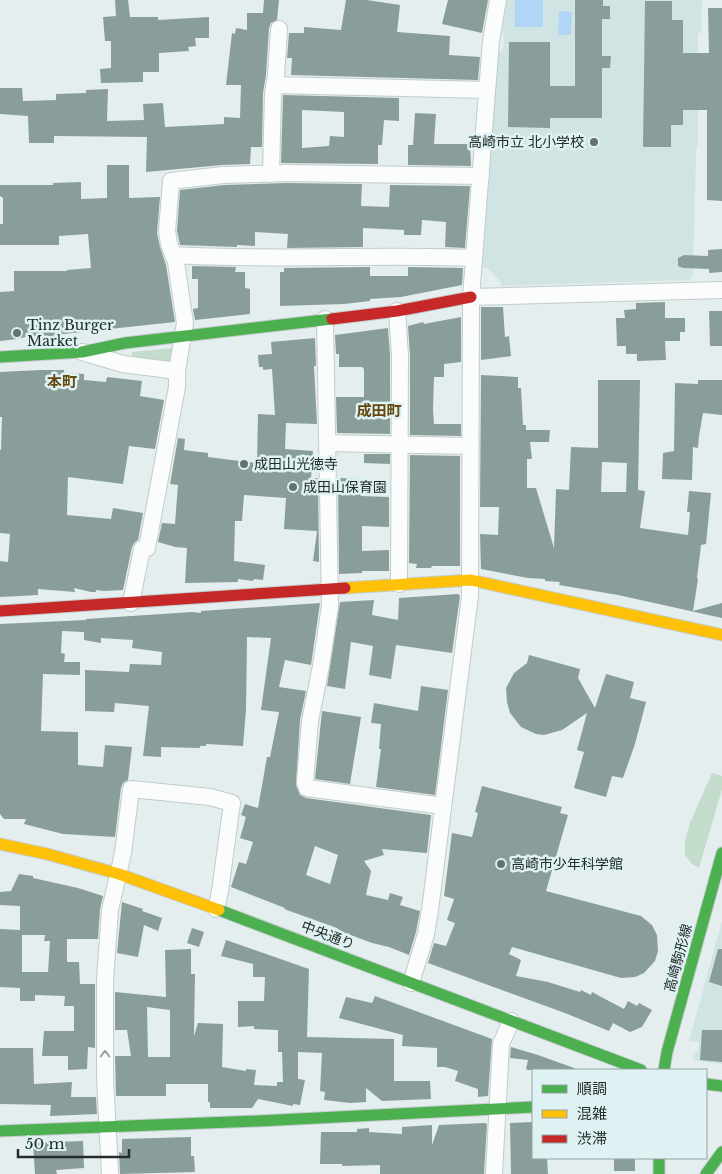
<svg xmlns="http://www.w3.org/2000/svg" width="722" height="1174" viewBox="0 0 722 1174" font-family="'Libre Baskerville','Noto Sans JP',serif">
  <rect width="100%" height="100%" fill="#e4eeee"/>
  <path fill="#d1e4e4" d="M505,0H702L701,33H698V144L696,152L693,276L689,280L501,286V282L487,268H482L481,258L496,55L503,49L504,37L500,29Z
    M722,921V1064L697,1061L692,1058L698,1050L699,1042L689,1041Z"/>
  <path fill="#c3dccc" d="M173,348L170,364L132,357V352Z
    M712,773L722,776V789L699,868L692,864L685,855V841L690,823Z"/>
  <path fill="#b0d5f6" d="M515,0H543V27H515Z
    M559,11L572,12L571,35H558Z"/>
  <path fill="#899e9a" fill-rule="evenodd" d="M115,0H128L130,17H158V20L209,17V38H195L196,46L188,47L189,51L159,53V72H143V82L101,83L100,69L111,68V41H105L103,17L116,16Z
    M264,0H279L277,20L271,23L269,28L266,75L263,93L262,147H251L250,164L222,165L146,172L147,137L54,136V143H29L28,116L0,114V88H22L23,101L56,100V94L86,93V90L108,89L107,121L144,120L143,104L163,103L165,127L224,124V117L240,118L241,85H226L232,33L235,34L236,28L247,30V13H263Z
    M346,0H367L400,5L397,32L450,36L449,55L480,57L478,80L291,75L292,58H287L289,33H304V27L341,30Z
    M448,0H488L482,33L442,24Z
    M575,0H603V6H610V19H602V56H611L610,68H602V118H550V128L508,127L509,42H550V86H575Z
    M645,1H672V20H683V53H709L708,8H722V201L707,200V110H683V125H671V147H643Z
    M283,95L399,98V121L384,120L382,145H378V164L281,163ZM302,110L344,112V137L330,136L329,146L302,148Z
    M415,113L436,114L434,144H470L471,166L408,165V145H413Z
    M107,165H129V198L160,197L157,233L160,247L166,265L175,322L54,335V336H29L17,339L0,341V292L14,291V271H67V270L91,268L88,234L59,236V245H0V224H3V198L0,196V185H53V183L81,182V199L107,198Z
    M286,183L362,184L361,206L389,207L390,185L470,186L465,248L445,247L446,222L422,220L421,235H404V230L363,228V247L287,248L288,234L255,232V246L237,245V247L180,245L177,231L180,190L224,185Z
    M722,249V272L709,273V269L683,268L678,266V258L684,255L708,256V250Z
    M192,266L236,267L235,272H245V288L250,289V314L195,320L193,309L198,308V279H192Z
    M370,267V276H408V267L463,268L462,285L401,297L370,299V301L344,304L280,306V272H284V268Z
    M665,302V318H685V332H680V341H665L666,360L637,361V354H626V346H617L616,318H625L624,310L636,309V303Z
    M481,307H503L505,337L509,336L511,356L481,360Z
    M709,311H722V346H710Z
    M461,317V362L444,364V377H434L433,410L434,424H461V436L410,435V355L408,326L423,322L424,324Z
    M388,328L390,355V434L337,433L336,397H364V369L362,367H339V354H336L335,335Z
    M315,338L316,366H314L317,424L286,423L285,449L313,451L311,478H318L319,562L313,561L317,531L284,529L286,498L244,495L242,521H235L234,561L265,565L263,580L254,579L253,581L238,579V582L185,583L187,548L175,547L158,542L162,523L175,524L178,485L170,484L178,438L185,439L184,450L208,453V457L257,463L258,414L275,415L272,369L263,370V367H259L258,355L272,354L271,342Z
    M40,370H64V373L84,374V380L106,382L107,377L142,381L140,396L164,400L155,449L129,446L123,484L68,477L67,515L111,519L113,508L143,513L138,540L135,542L132,547L123,590L104,591L96,590V592H91L74,588L75,592L38,589V595L0,597V561L8,562L10,534L0,533V450H1L2,417H0V372Z
    M481,375L518,377V388H521L523,425H526V430H550L549,442H530L532,459H527V488H536L554,548L556,489L569,490L571,447L598,448V380H640L638,490L645,491L640,528L688,535L690,512H687L689,491L711,493L706,544L701,545L697,578L698,579L693,611L722,603V618L618,595L559,585L560,582L545,581V579L528,578L481,569L480,534L498,535L499,507H480ZM602,462L627,463L626,492H601Z
    M698,380H722V415L703,413L699,436L698,448L693,447L692,480L662,479L663,453L674,451L675,383L698,384Z
    M364,454H390V464L364,463Z
    M410,455L460,456V566H432L431,568H416L417,564L409,563Z
    M338,478L361,479V496L389,497V527L362,526V551L389,550V571H362V573L339,574Z
    M458,594L460,596L452,653L396,645L391,679L369,675L373,646L351,642L345,689L327,686L340,602L374,600L372,615L398,620L399,598Z
    M320,603L311,665L285,660L279,687L306,691L300,720L296,785L300,795L306,798L431,815L427,853L382,849L384,855L364,861L371,871L366,895L388,900L390,893L403,897L400,905L420,911L416,932L409,955L389,947L372,943L340,931L337,928L284,909L285,908L231,887L239,862L246,864L253,842L240,838L246,817L241,815L245,804L258,808L267,757H270L279,712L261,710L271,638L247,637L246,710L243,746L206,744V746H200V748L161,747V757L143,756L149,706L115,703L114,712L85,711V670L129,672L130,664L161,665L162,652L132,648L133,640L101,638V643L84,640V632L62,631L61,653L65,654L64,662H80V675L43,674L41,731L78,732V765L103,767L105,745L132,747L128,780L123,783L121,788L115,837L63,834L24,824L26,819H4L0,814V624L86,620V619L192,612L201,613V611ZM315,846L338,855L330,884L306,875Z
    M529,655L580,669L578,678L595,708L606,674L634,682L630,698L646,702L635,744L623,778L612,776L606,797L574,788L584,752L577,750L587,713L562,730L544,735L536,734L521,727L510,713L507,702L506,688L514,673L527,663Z
    M421,686L448,690L435,795L376,787L381,749H379L381,724L371,723L374,703L418,711Z
    M322,711L361,717L350,784L315,779Z
    M482,786L562,807L560,813L568,815L546,891L641,916L652,925L657,935L658,951L655,961L644,973L635,977L621,978L512,947L509,954L521,960L516,976L548,982L580,992L581,990L591,995L592,992L624,1009L628,1001L637,1006L639,1003L652,1010L642,1027L630,1032L613,1023L609,1031L565,1013L428,963L434,943L446,946L455,923L447,920L454,899L444,896L452,833L472,837L478,813L475,812Z
    M19,874L33,876V878L78,888L103,896L100,909L98,939H67V962H79L80,984H95V1048L88,1047L87,1069L68,1070V1056H42L44,1031H74V1006H64L65,996L35,995V1001H20V988L0,987V929L20,930V906L0,905V892L11,891ZM22,935H45L44,941H50L48,972H22Z
    M122,902L143,909L142,911L162,918L158,931L144,925L138,957L117,953Z
    M192,928L204,932L199,947L187,943Z
    M226,940L309,969L307,1037L394,1039V1081H430L431,1099L382,1101L366,1088V1102L350,1103L324,1100L325,1092L320,1091L322,1053L298,1052V1079L305,1080L300,1105L293,1104V1106L258,1099L252,1108H210V1102H208V1084H166V1096H116L115,1056H131L127,1030H115V992L166,997L165,950L191,949V974H195L194,1036L198,1023L223,1024L222,1067L246,1071V1069L256,1070L254,1085L277,1086V1082H283L282,1052H278V1030L254,1029V1026L238,1027V1001H264L265,977H253V964L221,956ZM147,1007L170,1010V1057H148Z
    M718,949H722V986L709,982Z
    M375,996L492,1039L488,1096L478,1097V1089L455,1081L458,1071L445,1067H437V1048L402,1046L403,1035L339,1018L346,997L372,1003Z
    M702,1030H722V1062L700,1060Z
    M511,1047L538,1055L574,1068V1070H528L526,1069L528,1060L510,1058Z
    M0,1048H33L34,1084L72,1082L71,1097H96L97,1114L50,1116L51,1105L0,1104Z
    M533,1122V1158H547L548,1174H511L510,1123Z
    M485,1123L487,1124L484,1174H380V1165L342,1166V1164H320L321,1132H357V1129L369,1128V1132L402,1134V1127L432,1125V1145L439,1125Z
    M191,1137V1156H194L195,1172L120,1174L119,1152L122,1153V1139Z
    M83,1141L84,1168L56,1170L57,1174H35L33,1143Z
    M614,1159H635V1171H614Z"/>
  <g fill="none" stroke-linecap="round" stroke-linejoin="round">
    <defs>
      <path id="street" d="M274,85L487,90
        M271,174L273,93L276,76L279,29
        M173,255C273,261 374,254 474,258
        M471,297L722,290
        M397,311L400,355L399,584
        M325,319L330,606L321,666L310,721L305,782L307,788L443,806
        M82,352L123,364L177,371
        M327,443L471,446
        M131,603L142,549L147,548L177,387V371L185,323L176,262L169,244L167,231L171,181L223,175L286,173L481,176
        M411,983L426,934L430,910L470,596L471,297L491,41L498,0
        M110,1174L105,1078V980L110,910L123,853L131,789L210,797L232,803L220,891L216,909
        M494,1174L501,1044L511,1021"/>
      <path id="fast" d="M0,357L82,352L125,343L332,319
        M219,910L641,1070
        M664,1070L667,1052L722,853
        M706,1084L722,1086
        M0,1131L258,1121L533,1107
        M659,1158V1174
        M706,1174L722,1152"/>
      <path id="slow" d="M345,588L471,580L722,635
        M0,844L47,854L119,874L219,910"/>
      <path id="jam" d="M332,319L397,311L471,297
        M0,611L345,588"/>
    </defs>
    <use href="#street" stroke="#c3cbcb" stroke-width="18"/>
    <use href="#fast" stroke="#c3cbcb" stroke-width="13"/>
    <use href="#slow" stroke="#c3cbcb" stroke-width="13"/>
    <use href="#jam" stroke="#c3cbcb" stroke-width="13"/>
    <use href="#street" stroke="#fbfcfc" stroke-width="16"/>
    <use href="#fast" stroke="#4caf50" stroke-width="11"/>
    <use href="#slow" stroke="#ffc107" stroke-width="11"/>
    <use href="#jam" stroke="#c62828" stroke-width="11"/>
  </g>
  <defs><path id="oneway-chevron" d="M-2-3.5L2.5 0L-2 3.5" fill="none" stroke-width="1.6" stroke-linecap="round" stroke-linejoin="round" transform="scale(1.25)"/></defs>
  <use stroke="#9a9e9e" href="#oneway-chevron" transform="translate(105 1054) rotate(-90)"/>
  <g fill="#677070" stroke="#dff2f3" stroke-width="2">
    <circle cx="594" cy="142" r="5"/>
    <circle cx="17" cy="333" r="5"/>
    <circle cx="244" cy="464" r="5"/>
    <circle cx="293" cy="487" r="5"/>
    <circle cx="501" cy="864" r="5"/>
  </g>
  <g text-anchor="middle" dominant-baseline="central" stroke-width="5" stroke-linejoin="round" paint-order="stroke">
    <g font-size="14" fill="#242c2c" stroke="#dff2f3" text-anchor="start">
      <text x="584" y="142" text-anchor="end">高崎市立 北小学校</text>
      <text x="27" y="325">Tinz Burger<tspan x="27" dy="16">Market</tspan></text>
      <text x="254" y="464">成田山光徳寺</text>
      <text x="303" y="487">成田山保育園</text>
      <text x="511" y="864">高崎市少年科学館</text>
    </g>
    <g font-size="14" fill="#242c2c" stroke="#dff2f3">
      <text transform="translate(328 935) rotate(21)">中央通り</text>
      <text transform="translate(678 958) rotate(-75)">高崎駒形線</text>
    </g>
    <g font-size="15" font-weight="bold" fill="#64480e" stroke="#dff2f3">
      <text x="62" y="381">本町</text>
      <text x="379" y="410">成田町</text>
    </g>
  </g>
  <rect x="532" y="1069" width="175" height="90" fill="#dff2f3" stroke="#94a3a3"/>
  <rect x="542" y="1085" width="25" height="8" fill="#4caf50" stroke="#94a3a3"/>
  <text x="577" y="1094" font-size="15" fill="#242c2c">順調</text>
  <rect x="542" y="1110" width="25" height="8" fill="#ffc107" stroke="#94a3a3"/>
  <text x="577" y="1119" font-size="15" fill="#242c2c">混雑</text>
  <rect x="542" y="1135" width="25" height="8" fill="#c62828" stroke="#94a3a3"/>
  <text x="577" y="1144" font-size="15" fill="#242c2c">渋滞</text>
  <path d="M18 1149v8h111v-8" fill="none" stroke="#242c2c" stroke-width="2.5"/>
  <text x="25" y="1149" font-size="15" fill="#242c2c" stroke="#dff2f3" stroke-width="4" paint-order="stroke">50 m</text>
</svg>
